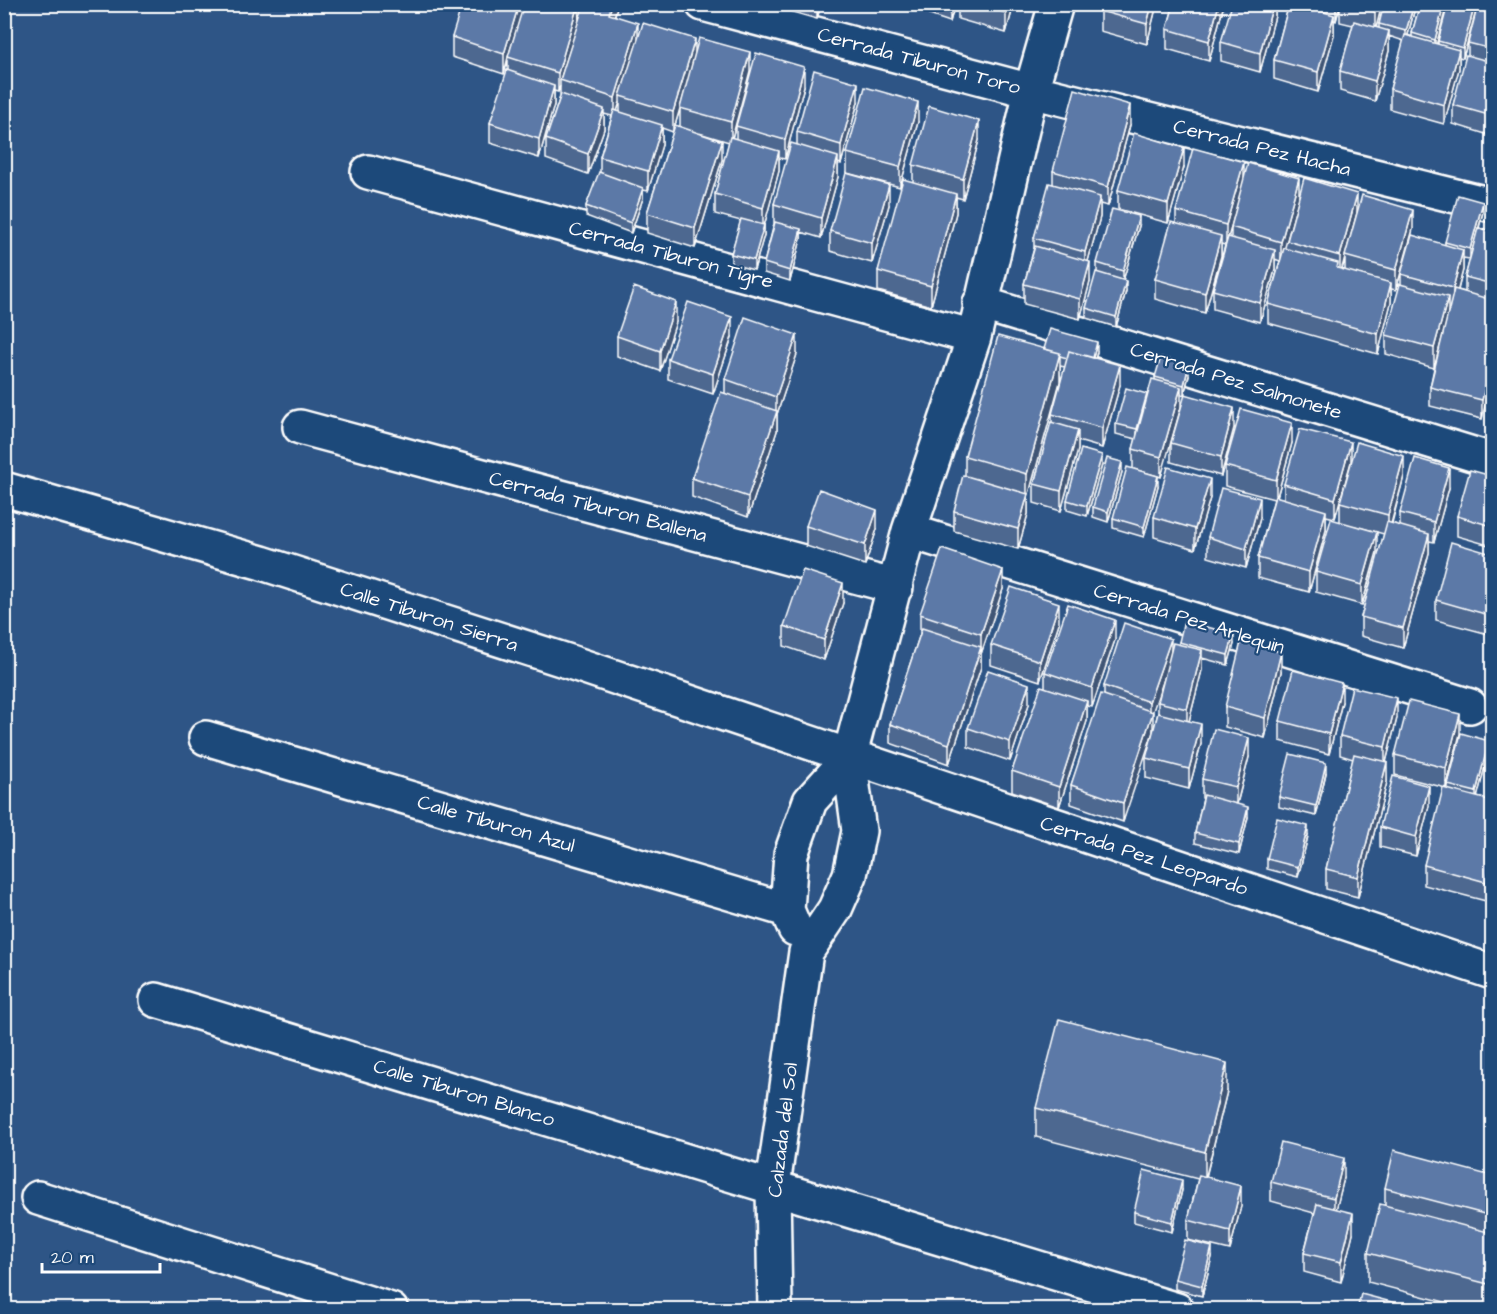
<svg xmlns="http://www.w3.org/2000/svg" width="1497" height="1314" viewBox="0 0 1497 1314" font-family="'Architects Daughter',sans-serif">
  <rect width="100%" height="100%" fill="#2e5586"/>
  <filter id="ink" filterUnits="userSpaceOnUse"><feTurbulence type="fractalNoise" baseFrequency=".0167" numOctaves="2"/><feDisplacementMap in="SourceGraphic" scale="12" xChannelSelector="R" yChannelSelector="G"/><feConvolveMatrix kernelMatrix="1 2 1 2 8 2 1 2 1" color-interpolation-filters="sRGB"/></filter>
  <g filter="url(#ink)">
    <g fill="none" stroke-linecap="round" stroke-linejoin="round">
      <defs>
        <path id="minor" d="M703,4L1031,91L1492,205
          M368,172L974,337
          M980,303L1492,460
          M300,427L896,587
          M4,489L262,563L567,661L1492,972
          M909,531L1470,706
          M206,738L787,910
          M795,929L787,910L791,854L810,801L849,758
          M156,1000L1177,1310
          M38,1198L391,1310
          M775,1310L773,1186L806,952L835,909L850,875L859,831L849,758L909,531L974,337L1031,91L1056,4"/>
      </defs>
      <use href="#minor" stroke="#fff" stroke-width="38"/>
      <use href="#minor" stroke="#1f4a7a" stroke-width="33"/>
    </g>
    <path fill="#4e6890" stroke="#fff" stroke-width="1.5" fill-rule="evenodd" d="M579,4V20L618,4L615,15L638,37L695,53L750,71L732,138L736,139V126L804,86L785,159L779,158V171L764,226V235L754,270L731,264V254L741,221L715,214V194L729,142L702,134L722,160L695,248L647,233V213L673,132L662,128V145L648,191L643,190V198L631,233L586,216V206L600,173V157L612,116L604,114V129L588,174L546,159V139L560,97V86L558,92L554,91V105L539,158L490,143V123L508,71V60L504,74L452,57V37ZM620,102V112L617,111ZM680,109V127L675,125Z
      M772,4H821L817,19L772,6Z
      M899,4H927L924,13L899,6Z
      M929,4H955L950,22L929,15Z
      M958,4H1014L1006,33L958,19Z
      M1102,4H1157L1147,44L1100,31V11Z
      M1174,4H1224L1209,61L1167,49V29Z
      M1275,4V16L1260,72L1221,61V42Z
      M1289,4H1382L1376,27L1379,28V24L1384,4H1416L1408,35L1412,37V33L1420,4L1436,43L1438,44V41L1478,4L1463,58L1459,57V69L1444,124L1390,109V89L1404,41L1389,36V51L1375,101L1340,91V71L1353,25L1340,22V5L1336,21L1334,20V35L1318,92L1274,79V60Z
      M1492,4V136L1453,124V105L1468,55V43Z
      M858,102L841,164L838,163V177L821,238L801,232V239L790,281L764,273V263L774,224V204L797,145V132Z
      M918,122L900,187L847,173V153Z
      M1130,125L1108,206L1100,204V217L1088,261L1090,282L1080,319L1024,304V284L1034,248V238L1053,184V171Z
      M979,140L963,199L956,197V213L931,306L878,291V271L913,182V165Z
      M1184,167L1168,223L1118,209V190Z
      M1244,181L1299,198L1357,212L1413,229L1396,290L1391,289V303L1378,354L1268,323V304L1280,261L1275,259V270L1260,322L1213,309V290L1225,245L1221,244V256L1205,313L1155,299V279L1176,223V211ZM1231,228V238L1228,237ZM1345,258V270H1342Z
      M889,205L872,263L830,251V231Z
      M1483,212L1479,228L1492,231V378L1482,419L1430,406V387L1434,368L1386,354V335L1401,284V274L1445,245V242ZM1463,258L1470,259L1465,277V292L1458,290L1463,270Z
      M1139,226L1123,280L1126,291L1116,327L1086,318V308L1097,273V263Z
      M676,322L660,371L617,356V336Z
      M732,337L713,394L668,379V359Z
      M1044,349L1097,352L1095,358L1120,385L1102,448L1078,441V450L1061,511L1034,503V484L1052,423V414L1065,367L1060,366V382L1028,497V514L1018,549L954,531V511L965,476V456Z
      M797,354L777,414V431L748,517L692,497V478L725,393V379Z
      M1189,375L1184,395L1181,394L1161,477L1133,469V449L1136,439L1116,434V424L1147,400L1155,380V377Z
      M1234,428L1221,476L1171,462V443Z
      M1292,443L1277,497L1284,499V484L1351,462L1335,518L1326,516V530L1309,592L1258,578V558L1274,499L1225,486V466Z
      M1102,465L1087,516L1067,510V500Z
      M1122,472L1108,522L1093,517V507Z
      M1404,476L1392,523L1400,526V513L1449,488L1434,542L1429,541V553L1403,648L1361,636V617L1384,534L1355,526L1377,552L1362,605L1316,592V572L1340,522V502Z
      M1492,476V546L1457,536V516Z
      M1158,486L1144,537L1113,528V518Z
      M1210,498L1195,549L1154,537V517Z
      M1260,518L1246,568L1208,557V537Z
      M806,526L877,529L865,565L806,546Z
      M1492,554V635L1436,620V600Z
      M1003,589L981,654V667L949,764L890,743V724L920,634V614Z
      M843,603L824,660L784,646V626Z
      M1059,623L1040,681L991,665V645Z
      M1115,640L1092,707L1087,706V721L1059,807L1012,791V771L1045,687V672Z
      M1179,642L1234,644L1228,665L1202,658V670L1189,721L1201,744L1189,789L1146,778V758L1158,713V702L1164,677L1152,712L1123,822L1071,804V785L1104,695V686L1171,652L1179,644Z
      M1281,672L1265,738L1225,727V707Z
      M1342,702L1329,754L1280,741V721Z
      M1029,704L1010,761L968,747V728Z
      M1397,718L1386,762L1387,782L1358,897L1326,889V869L1353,759L1340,755V736Z
      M1460,734L1446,788L1395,775V755Z
      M1489,751L1477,797L1492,801L1486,901L1424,885V865L1448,789V785Z
      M1249,757L1237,804L1248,817L1239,854L1195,843V833L1203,799L1202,798V779Z
      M1326,773L1316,816L1279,807V797Z
      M1429,806L1416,856L1380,847V827Z
      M1308,836L1298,877L1267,869V859Z
      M1227,1091L1206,1177L1241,1206L1230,1250L1188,1240V1220L1198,1179L1036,1137V1108Z
      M1492,1176V1310H1475L1368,1282V1253L1385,1205V1188Z
      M1344,1178L1336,1209L1353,1233L1341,1282L1304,1272V1253L1314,1213L1271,1201V1182Z
      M1182,1190L1172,1232L1134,1222V1212Z
      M1212,1257L1202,1296L1175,1289V1279Z"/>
    <path fill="#405575" stroke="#fff" stroke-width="1.5" d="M519,4H525L508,57L504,74V54Z
      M578,4L579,22L560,80V86L558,92V73Z
      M612,4H618L609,33V14Z
      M817,4H821L817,19Z
      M952,4H955L950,22V12Z
      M1009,4H1014L1006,33V13Z
      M1152,4H1157L1147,44V24Z
      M1219,4H1224L1209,61V41Z
      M1273,4H1275V16L1260,72V53Z
      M1336,4L1340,5L1336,21Z
      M1377,4H1382L1375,32V12Z
      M1414,4H1416L1406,42V31Z
      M1444,4H1447L1435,50V40Z
      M1475,4H1478L1463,58V48Z
      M1334,15V35L1318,92V72Z
      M638,23V43L620,96V102L615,117V98Z
      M1389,31V51L1375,101V81Z
      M695,39V58L673,132V112Z
      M1459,50V69L1444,124V105Z
      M750,52V71L731,142V122Z
      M804,67V86L785,159V140Z
      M858,83V102L841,164V145Z
      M554,86V105L539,158V139Z
      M918,102V122L900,187V167Z
      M1130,105V125L1108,206V187Z
      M604,109V129L588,174V154Z
      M979,121V140L963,199V179Z
      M662,125V145L648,191V171Z
      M722,141V160L695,248V228Z
      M1184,148V167L1168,223V204Z
      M779,151V171L764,226V235L754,270V260L763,227V208Z
      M838,157V177L821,238V218Z
      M1244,162V181L1226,245V225Z
      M1299,178V198L1281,261V242Z
      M889,185V205L872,263V243Z
      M643,188V198L631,233V223Z
      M956,194V213L931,306V286Z
      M1357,194V213L1340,275V256Z
      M1100,197V217L1085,272V252Z
      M1483,202V212L1470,259V249Z
      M1413,210V229L1396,290V270Z
      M1139,216V226L1123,281V271Z
      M801,229V239L790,281V271Z
      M1221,236V256L1205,313V293Z
      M1275,250V270L1260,322V303Z
      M1463,250V270L1453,308V288Z
      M1090,262V282L1080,319V299Z
      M1126,281V291L1116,327V317Z
      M1391,283V303L1378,354V334Z
      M1448,297V317L1434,368V348Z
      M676,302V322L660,371V351Z
      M732,317V337L713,394V374Z
      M797,335V354L777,414V431L748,517V497L776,414V397Z
      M1097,342V352L1091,374V364Z
      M1060,353V382L1028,497V514L1018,549V529L1027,498V474Z
      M1492,358V378L1482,419V400Z
      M1120,365V385L1102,448V428Z
      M1189,365V375L1184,395V385Z
      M1181,387V407L1161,477V457Z
      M1147,394V404L1137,439V429Z
      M1234,408V428L1221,476V457Z
      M1292,423V443L1276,500V480Z
      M1078,430V450L1061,511V491Z
      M1351,442V462L1335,518V499Z
      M1102,455V465L1087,516V506Z
      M1404,456V476L1388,535V515Z
      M1122,462V472L1108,522V512Z
      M1449,468V488L1434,542V522Z
      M1158,476V486L1144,537V527Z
      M1210,479V498L1195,549V529Z
      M1260,498V518L1246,568V549Z
      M877,510V529L865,565V545Z
      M1326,511V530L1309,592V572Z
      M1377,532V552L1362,605V585Z
      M1429,534V553L1403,648V628Z
      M1003,570V589L981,654V634Z
      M843,583V603L824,660V640Z
      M1059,603V623L1040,681V661Z
      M1115,620V640L1092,707V688Z
      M1234,634V644L1228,665V655Z
      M1171,639V659L1149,722V702Z
      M981,647V667L949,764V744Z
      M1202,650V670L1187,729V709Z
      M1281,652V672L1265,738V718Z
      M1342,683V702L1329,754V734Z
      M1029,684V704L1010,761V742Z
      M1397,698V718L1385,766V747Z
      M1087,701V721L1059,807V787Z
      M1153,712V732L1123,822V803Z
      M1460,714V734L1446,788V768Z
      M1201,724V744L1189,789V769Z
      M1249,738V757L1236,807V787Z
      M1489,741V751L1476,802V792Z
      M1387,762V782L1358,897V877Z
      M1326,763V773L1316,816V806Z
      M1429,786V806L1416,856V837Z
      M1248,807V817L1239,854V844Z
      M1308,826V836L1298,877V867Z
      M1492,858V877L1486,901V882Z
      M1227,1063V1091L1205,1180V1152Z
      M1344,1158V1178L1334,1218V1198Z
      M1182,1180V1190L1172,1232V1222Z
      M1241,1186V1206L1230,1250V1231Z
      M1353,1213V1233L1341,1282V1262Z
      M1212,1247V1257L1202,1296V1286Z"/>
    <path fill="#5b79a7" stroke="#fff" stroke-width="1.5" d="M462,4H519L504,54L452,37Z
      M524,4H578L558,73L508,57Z
      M584,4H612L609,14L638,23L615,98L560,80Z
      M929,4H952L950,12L929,5Z
      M976,4H1009L1006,13Z
      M1102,4H1152L1147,24L1100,11Z
      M1174,4H1219L1209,41L1167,29Z
      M1232,4H1273L1260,53L1221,42Z
      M1289,4H1298L1334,15L1318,72L1274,60Z
      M1349,4H1377L1375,12Z
      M1384,4H1414L1406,31L1379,24Z
      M1420,4H1444L1435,40L1412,33Z
      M1448,4H1475L1463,48L1438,41Z
      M1478,4H1492V49L1468,43Z
      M1354,21L1389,31L1375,81L1340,71Z
      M643,23L695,39L673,112L620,96Z
      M1405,35L1459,50L1444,105L1390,89Z
      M699,38L750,52L731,122L680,108Z
      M756,53L804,67L785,140L736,126Z
      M1466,55L1492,62V116L1453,105Z
      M507,70L554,86L539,139L490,123Z
      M814,70L858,83L841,145L797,132Z
      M865,87L918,102L900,167L847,153Z
      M1075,89L1130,105L1108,187L1053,171Z
      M561,94L604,109L588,154L546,139Z
      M929,106L979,121L963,179L913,165Z
      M614,110L662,125L648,171L600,157Z
      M675,125L722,141L695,228L647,213Z
      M1134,133L1184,148L1168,204L1118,190Z
      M730,137L779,151L763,208L715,194Z
      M791,143L838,157L821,218L774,204Z
      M1193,148L1244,162L1226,225L1176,211Z
      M1248,163L1299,178L1281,242L1231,227Z
      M599,172L643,188L631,223L586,206Z
      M846,173L889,185L872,243L830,231Z
      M1304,178L1357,194L1340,256L1287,241Z
      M903,179L956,194L931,286L878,271Z
      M1049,183L1100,197L1085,252L1034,238Z
      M1362,195L1413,210L1396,270L1345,256Z
      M1458,195L1483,202L1470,249L1445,242Z
      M1112,209L1139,216L1123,271L1097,263Z
      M741,219L764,225L754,260L731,254Z
      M775,222L801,229L790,271L764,263Z
      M1171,222L1221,236L1205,293L1155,279Z
      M1478,228L1492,231V284L1465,277Z
      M1412,235L1463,250L1453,288L1401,274Z
      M1228,237L1275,250L1260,303L1213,290Z
      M1035,246L1090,262L1080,299L1024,284Z
      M1284,248L1338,263L1337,268L1391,283L1378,334L1268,304Z
      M1096,272L1126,281L1116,317L1086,308Z
      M1400,284L1448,297L1434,348L1386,335Z
      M634,287L676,302L660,351L617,336Z
      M1454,289L1492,300V358L1482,400L1430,387Z
      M688,302L732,317L713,374L668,359Z
      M745,317L797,335L776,397L725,379Z
      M1050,329L1097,342L1093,358L1069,351L1067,358L1060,356V353L1044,349Z
      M998,336L1060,353L1027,474L965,456Z
      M1069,351L1120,365L1102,428L1052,414Z
      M1161,357L1189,365L1184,385L1155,377Z
      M1152,379L1181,387L1161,457L1133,449Z
      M1126,388L1147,394L1137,429L1116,424Z
      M721,392L777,411L748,497L692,478Z
      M1185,394L1234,408L1221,457L1171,443Z
      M1241,409L1292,423L1276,480L1225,466Z
      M1051,422L1078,430L1061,491L1034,484Z
      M1300,429L1351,442L1335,499L1284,484Z
      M1357,442L1404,456L1388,515L1340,502Z
      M1081,449L1102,455L1087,506L1067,500Z
      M1107,458L1122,462L1108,512L1093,507Z
      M1415,458L1449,468L1434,522L1400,513Z
      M1127,467L1158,476L1144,527L1113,518Z
      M1168,467L1210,479L1195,529L1154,517Z
      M1470,470L1492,476V526L1457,516Z
      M963,475L1028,494L1018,529L954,511Z
      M1221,488L1260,498L1246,549L1208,537Z
      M819,489L877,510L865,545L806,526Z
      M1275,496L1326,511L1309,572L1258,558Z
      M1331,519L1377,532L1362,585L1316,572Z
      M1387,522L1429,534L1403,628L1361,617Z
      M1451,542L1492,554V616L1436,600Z
      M942,549L1003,570L981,634L920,614Z
      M803,570L843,583L824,640L784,626Z
      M1011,587L1059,603L1040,661L991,645Z
      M1068,604L1115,620L1092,688L1045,672Z
      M1184,621L1234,634L1228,655L1179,642Z
      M1124,623L1171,639L1149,702L1104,686Z
      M922,628L981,647L949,744L890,724Z
      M1241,642L1281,652L1265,718L1225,707Z
      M1173,643L1202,650L1187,709L1158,702Z
      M988,670L1029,684L1010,742L968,728Z
      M1293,670L1342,683L1329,734L1280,721Z
      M1041,686L1087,701L1059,787L1012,771Z
      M1352,687L1397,698L1385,747L1340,736Z
      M1101,694L1153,712L1123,803L1071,785Z
      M1409,701L1460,714L1446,768L1395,755Z
      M1158,713L1201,724L1189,769L1146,758Z
      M1214,729L1249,738L1236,787L1202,779Z
      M1461,733L1489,741L1476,792L1448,785Z
      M1290,754L1326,763L1316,806L1279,797Z
      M1354,754L1387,762L1358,877L1326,869Z
      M1393,776L1429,786L1416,837L1380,827Z
      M1443,788L1492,801V858L1486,882L1424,865Z
      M1204,795L1248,807L1239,844L1195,833Z
      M1277,818L1308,826L1298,867L1267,859Z
      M1059,1019L1227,1063L1205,1152L1036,1108Z
      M1281,1142L1344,1158L1334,1198L1271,1182Z
      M1394,1150L1492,1176V1216L1385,1188Z
      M1144,1170L1182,1180L1172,1222L1134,1212Z
      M1199,1175L1241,1186L1230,1231L1188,1220Z
      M1317,1204L1353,1213L1341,1262L1304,1253Z
      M1380,1204L1492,1233V1285L1368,1253Z
      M1185,1240L1212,1247L1202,1286L1175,1279Z
      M1361,1294L1422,1310H1357Z"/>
  </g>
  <g text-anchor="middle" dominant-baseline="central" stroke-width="4.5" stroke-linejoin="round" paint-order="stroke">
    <g font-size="20" fill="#fff" stroke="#1f4a7a">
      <text transform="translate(919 61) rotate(15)">Cerrada Tiburon Toro</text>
      <text transform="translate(1262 148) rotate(14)">Cerrada Pez Hacha</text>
      <text transform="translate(671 255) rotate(15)">Cerrada Tiburon Tigre</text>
      <text transform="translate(1236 381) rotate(17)">Cerrada Pez Salmonete</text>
      <text transform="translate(598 507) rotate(15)">Cerrada Tiburon Ballena</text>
      <text transform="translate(429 617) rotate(18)">Calle Tiburon Sierra</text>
      <text transform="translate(1189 619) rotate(17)">Cerrada Pez Arlequin</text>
      <text transform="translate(496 824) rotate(16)">Calle Tiburon Azul</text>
      <text transform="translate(1144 856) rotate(18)">Cerrada Pez Leopardo</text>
      <text transform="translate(464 1093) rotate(17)">Calle Tiburon Blanco</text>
      <text transform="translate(783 1130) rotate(-83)">Calzada del Sol</text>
    </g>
  </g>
  <rect width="1497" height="1314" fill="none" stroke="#1f4a7a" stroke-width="24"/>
  <rect x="12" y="12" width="1473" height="1290" fill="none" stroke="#fff" stroke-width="2" filter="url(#ink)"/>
  <path d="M42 1263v9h118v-9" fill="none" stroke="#ffffff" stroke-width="3"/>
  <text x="51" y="1263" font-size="18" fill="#ffffff" stroke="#1f4a7a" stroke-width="4.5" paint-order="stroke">20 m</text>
</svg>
